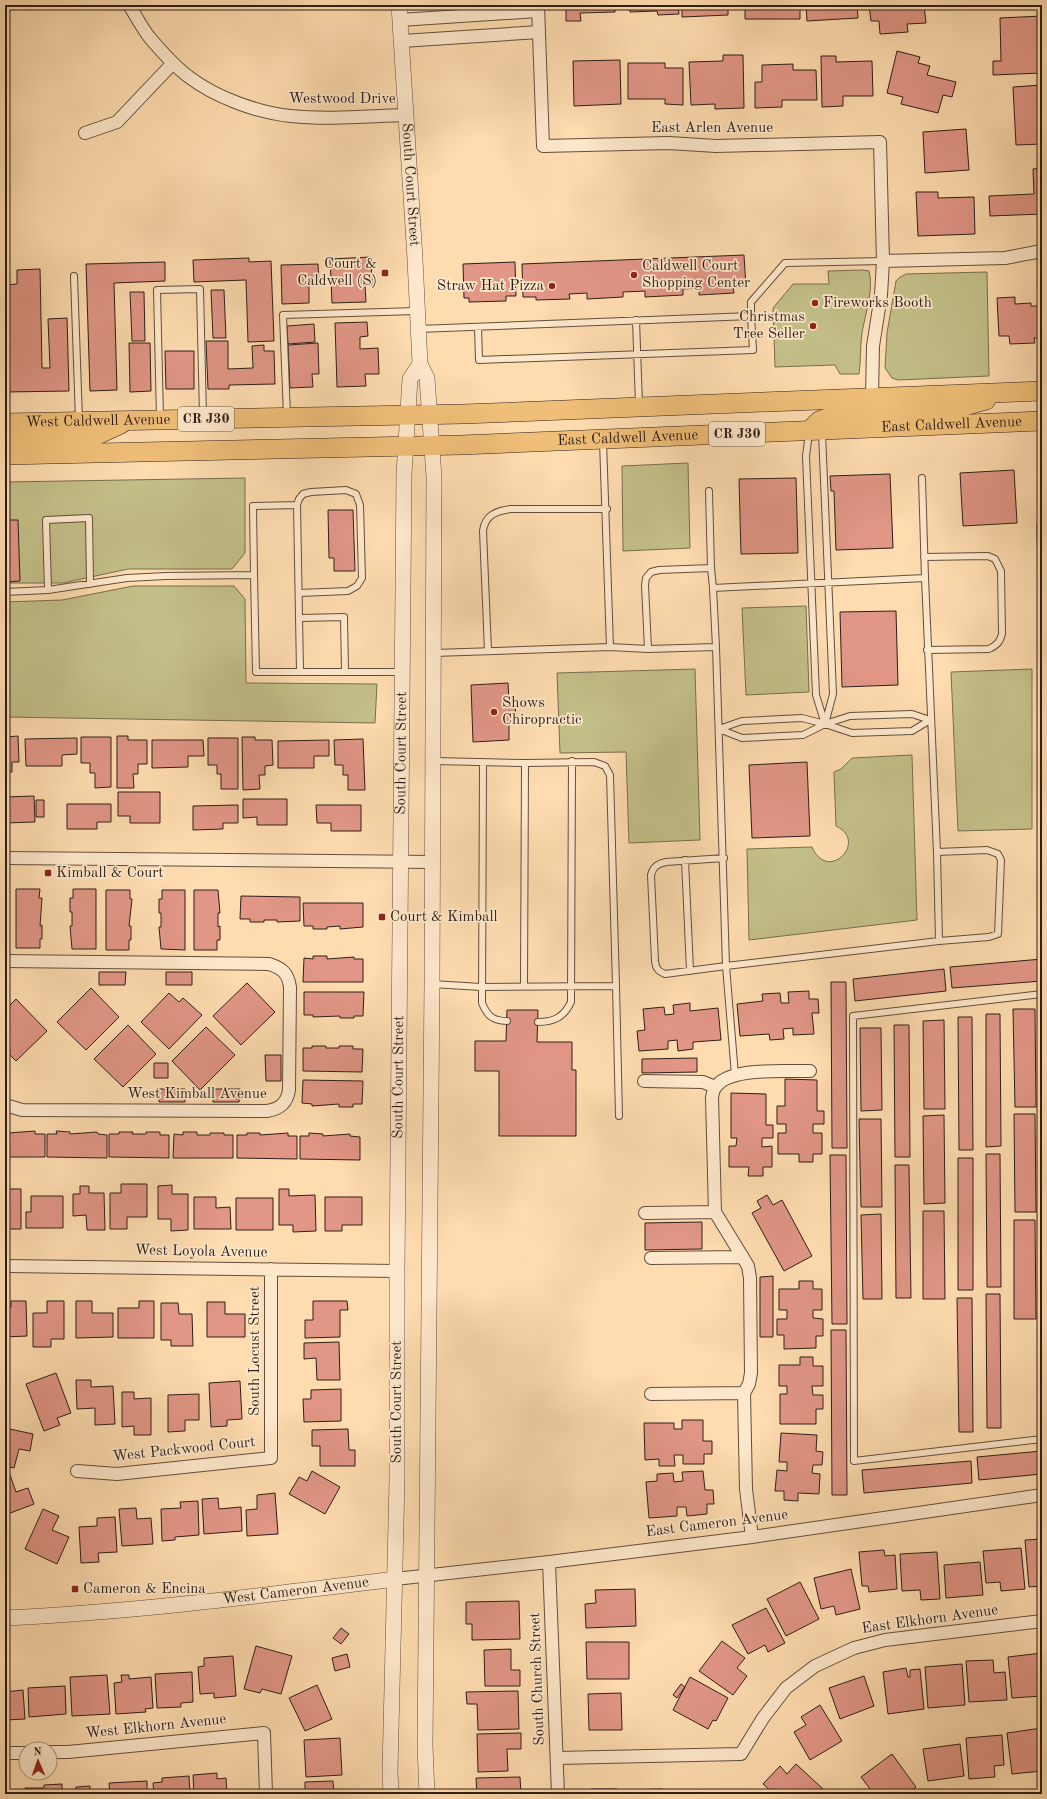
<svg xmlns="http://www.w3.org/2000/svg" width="1047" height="1799" viewBox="0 0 1047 1799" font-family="'Old Standard TT',serif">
  <rect width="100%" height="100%" fill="#fedcaf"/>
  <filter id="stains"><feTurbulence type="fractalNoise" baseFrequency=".005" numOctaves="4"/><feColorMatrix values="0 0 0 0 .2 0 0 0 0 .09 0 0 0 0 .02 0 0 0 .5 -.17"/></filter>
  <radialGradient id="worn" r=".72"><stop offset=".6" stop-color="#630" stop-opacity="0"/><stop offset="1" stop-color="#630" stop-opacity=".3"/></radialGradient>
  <path fill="#c3bf88" stroke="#786e50" d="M862,270L869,271C874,289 865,315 862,333C860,347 861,360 859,374H840L835,365L775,367L773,308L793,284H829L828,271Z
    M987,272L989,376L898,380L892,378L885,368L887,333L896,281L900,277L906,274Z
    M688,463L690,548L623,551L622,466Z
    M245,478V553L232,569H128L63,583H5V482Z
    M133,586H234L245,599L246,683L377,684L375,723L5,717V602L62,600Z
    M806,606L809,692L746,695L742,608Z
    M695,669L700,840L629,843L626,752L560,753L557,673Z
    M1032,669V829L958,831L951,672Z
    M912,755L917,920L749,940L747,849L812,847C828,884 869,841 836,826L834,772L841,769L852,758Z"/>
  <path fill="#e19686" stroke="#2e1e18" d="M566,5H615V12L580,13L581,21H566Z
    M630,5H678L679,14L658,15L657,11L630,12Z
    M682,5H728V15L682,17Z
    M745,5H800V19H745Z
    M806,5H857L858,18L807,21Z
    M869,5H924L926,23L907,24L908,32L880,34L879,21H871Z
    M1042,16V73L993,75V61H1001L1000,18Z
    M897,51L920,57L918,63L930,66L927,75L956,82L952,97L943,95L938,113L901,104L903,97L887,93Z
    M723,55H743L744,108L715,109V104L691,105L689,62L723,61Z
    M821,56H836V62L872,61L873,96H843V106L822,107Z
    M620,60L621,104L574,106L573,61Z
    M628,63H665V68H683V105L665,104V99H628Z
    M793,64V70H816L817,100H782V107L755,108V82H762V65Z
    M1042,85V144L1016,145L1013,87Z
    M966,129L969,170L925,173L923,132Z
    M1042,168V214L990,216L989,196L1034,194L1033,169Z
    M916,192H938V198L974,197L975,234L918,236Z
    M744,255L746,287H733L734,293L699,295V288L683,289V295L645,297V291L623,292V297L587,299V293L569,294L570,299L536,300V297H523L522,264Z
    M371,257L372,285H365L366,302L332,303L330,259Z
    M249,258V262L271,261L274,341L248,342L246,280L194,282L193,260Z
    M165,262V281L114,283L117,390L90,391L86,264Z
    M515,262L516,296H506V301L469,302V298H464L463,264Z
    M318,264L319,283L309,284V303L282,304L281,265Z
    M40,269L42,368H50L48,319L67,318L69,391L5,392V285L17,284V270Z
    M211,290H224L226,338H213Z
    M130,292H144L145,341H132Z
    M1015,297V304L1031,303V306H1042V338H1034L1035,343L1010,344L1009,336H999L997,298Z
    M367,322L368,336L360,337V349L378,348L379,374H365L366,386L337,387L335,323Z
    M314,324L315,342L288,344L287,326Z
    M206,341H228V369L253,368L252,346L264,345V351H274L275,384L229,385V389H208Z
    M129,343H150L151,391L130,392Z
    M318,343L319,374H312L313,387L290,388L288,345Z
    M165,351H194V389H166Z
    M1014,470L1017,523L963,526L960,473Z
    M890,474L893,548L836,550L834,491H831L830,476Z
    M796,478L798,553L741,554L739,479Z
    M328,510H353L355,571H334V558H329Z
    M5,520H18L20,581L5,582Z
    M1042,523V584H1038L1037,524Z
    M896,611L898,685L842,687L840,612Z
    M508,683L509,700H515L516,723H509V740L473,742L471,685Z
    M18,736L19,762H12V772H7V787H5V737Z
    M117,736H128V740H147V764H138V774H133L134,788H117Z
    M81,737H111V787L95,788V773H90V763H81Z
    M242,737H255V740H272L273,765L265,766V775H259L260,789L243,790Z
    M77,738V754L62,755V766H26L25,739Z
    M208,738H238V789H221V774H217V765H208Z
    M363,739L365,790H348V775H343V765H335L334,740Z
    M152,740H203L204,756H188V767L152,768Z
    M329,740V756H314V768H278V741Z
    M807,762L810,836L752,838L749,765Z
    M118,792H160V823H130V816H118Z
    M34,796L35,822L5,823V797Z
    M243,799H287V825H257V817L243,818Z
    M36,800H44V817H36Z
    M67,804H111V822H97V829H67Z
    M238,805V823H223V829L193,830V806Z
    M316,805H361V831H331V823H317Z
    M16,889H40L39,898H42L40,926L42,925V939H40V948H16Z
    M73,889H96V949H72L70,926H72V912H70V898H73Z
    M106,890H130V899H132L129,926H131V940H129V950H106Z
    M162,890H185V950L161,949L159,927H161V913H159V899H162Z
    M194,890H218L220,913H218V927L220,926V940H217V950H194Z
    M241,896L300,897V921L277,922V920H264V922H250V919H240Z
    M303,903H363V927L340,929V926L327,927V929H313V926H304Z
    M313,956H327V959L354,957V959H363V982H303L304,958L313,959Z
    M1042,959V981L952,988L950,967Z
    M944,969L946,991L855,1001L853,979Z
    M99,972H126L125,985H99Z
    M166,972H192V985H166Z
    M831,982H846L847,1148H832Z
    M247,983L275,1012L241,1045L213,1016Z
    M91,988L119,1017L86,1050L57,1022Z
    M809,991V999H818L819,1013H812L814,1034L793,1035V1028L783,1029L784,1039L770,1040L769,1034L740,1036L737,1004L763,1001L762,994L780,993L781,1003H789L788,992Z
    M304,992H364L363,1016H354V1018H340V1016L313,1017V1015H304Z
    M169,993L179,1002L183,998L202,1015L169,1049L141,1022Z
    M16,999L47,1031L16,1061L5,1050V1010Z
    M690,1003V1011L718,1008L721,1040L693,1042V1049L678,1051L677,1040L668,1041V1049L639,1051L637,1031L645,1030L643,1009L664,1007L665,1015L674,1014L673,1005Z
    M1013,1009H1035L1036,1107H1015Z
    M507,1010H538L537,1042H572V1070H576V1136H499V1071H475V1041H506Z
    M986,1014H1000L1001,1146L986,1147Z
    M958,1017H972L973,1150H959Z
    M944,1020L945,1109H924L923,1021Z
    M128,1025L156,1054L123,1087L94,1059Z
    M894,1025H909L910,1157H895Z
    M206,1027L235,1055L200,1090L172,1061Z
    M860,1028H881L882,1110L861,1111Z
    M312,1046H326V1048H339V1046H353V1049H363L362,1072L303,1071V1048H312Z
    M265,1055H281V1081H266Z
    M697,1058V1072L642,1073V1059Z
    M154,1063H168V1078H154Z
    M785,1079L817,1080V1111H824V1124H813V1133H822V1154H813V1162H799V1154H778V1133H786V1124H777V1106H785Z
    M303,1080L363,1081L362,1104H353V1107H339V1104L312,1106V1104L302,1103Z
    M159,1089H185V1102H159Z
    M214,1089H240L239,1102H213Z
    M731,1093L766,1094V1125H773V1138H762V1147L772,1146V1167H763V1176H748L749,1167H729V1146H736L737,1138H731Z
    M1014,1114H1035L1036,1212H1015Z
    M944,1115L945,1203L924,1204L923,1116Z
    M859,1119H881L882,1207H861Z
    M5,1131H8V1133L35,1131V1134H45V1157H5Z
    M56,1131L70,1132V1134L97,1132L98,1134L107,1135V1158L47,1157V1134H57Z
    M119,1132H133L132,1134H146V1132H160V1135H169V1158L109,1157V1134H119Z
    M183,1132H197V1135H210V1133H224V1135H233V1158H173L174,1134L183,1135Z
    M247,1133H260V1135L288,1133V1136H297V1159L237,1158V1135H247Z
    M309,1133L323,1134V1136L350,1134V1136L360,1137V1160L300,1159V1136H309Z
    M986,1154H1000L1001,1287H987Z
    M830,1155H846L847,1324H832Z
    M958,1158H973V1290H958Z
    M895,1165H909L911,1298H896Z
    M121,1184H147V1217H127V1229H110V1193H121Z
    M172,1185V1194H188V1230L171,1231V1219H158V1186Z
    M80,1186H89V1193H104L105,1230H87L86,1215L73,1216V1194H80Z
    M5,1189H21V1229H5Z
    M279,1189H289V1196L315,1195L316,1231L293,1232V1225H279Z
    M767,1195L773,1205L782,1200L812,1256L784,1271L752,1213L761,1208L757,1201Z
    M31,1196H63V1228H26V1212H31Z
    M194,1197H216V1208L230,1207L231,1229H194Z
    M325,1197H362V1225H342V1231H325Z
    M236,1198H273V1230H236Z
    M923,1211H944L945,1299H923Z
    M881,1214L882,1299H863L861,1215Z
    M1014,1220H1035L1036,1319H1014Z
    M702,1222V1249L645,1250V1223Z
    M773,1276V1337H760V1277Z
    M799,1281H813V1289H822V1310H813V1318L823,1319V1336H816V1348L784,1349V1335H777V1319H787V1310H779V1289H799Z
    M986,1294H1000L1001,1428H987Z
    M957,1298H972L973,1432H959Z
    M11,1301H26L27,1336L5,1337V1307H11Z
    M47,1301H64V1339H51V1347H33V1313H47Z
    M76,1301H92V1313H113V1337L76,1338Z
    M139,1301H154V1338H118V1308H139Z
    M313,1301H347L348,1310H340V1337L305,1338V1320H313Z
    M207,1302H225V1314H245V1337H207Z
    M161,1303H178L179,1314H192L193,1346H171V1340H161Z
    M831,1330H846L847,1495H832Z
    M339,1342L340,1380H317L316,1358L304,1359V1343Z
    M800,1357H813V1366H823V1386H812L813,1395H823V1409H816V1424H780V1394H787V1386H779V1365H800Z
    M56,1373L71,1413L57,1418L60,1425L44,1431L26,1384Z
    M76,1380H91V1387L113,1386L115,1424L95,1425V1408L77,1409Z
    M240,1381L242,1419L227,1420V1426L211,1427L209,1383Z
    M341,1389V1421L304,1422L303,1399H311V1390Z
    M122,1392H134V1399L151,1398V1435H134V1426L122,1427Z
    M199,1394V1420H185V1431L168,1432V1395Z
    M682,1420H703V1441H712V1454H704V1464H683V1455H674L675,1466H659V1459L645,1460L644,1423H674V1429H682Z
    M5,1428L33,1434L30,1451L19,1449L14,1468L5,1466Z
    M348,1429L349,1450H355V1466H320V1446H312V1430Z
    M781,1433L817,1435L816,1451L823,1452L822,1465H813L812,1473L820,1474L819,1494L798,1493V1501L784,1500V1491H775L777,1470L787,1471V1462H779Z
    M1042,1451V1474L979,1480L977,1457Z
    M971,1461L972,1483L864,1493L862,1470Z
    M312,1471L340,1487L325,1514L289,1494L299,1477L307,1481Z
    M703,1471L705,1490H713L714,1504H707V1514L687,1516L686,1507H677V1516L649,1518L646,1482L657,1481V1474L673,1473L674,1482L683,1481L682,1472Z
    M10,1475L16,1492L28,1488L34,1504L5,1515V1476Z
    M275,1493L278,1534L247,1536L246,1510L257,1509V1495Z
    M218,1498L219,1509L241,1507L242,1531L204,1534L202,1499Z
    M198,1501L199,1535L175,1537V1540L162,1541L161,1509L181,1508L180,1502Z
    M136,1508L137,1519L151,1518L153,1544L122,1546L119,1509Z
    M43,1509L59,1516L52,1530L69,1537L57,1564L25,1549Z
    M115,1517L117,1552L98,1553L99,1562L81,1563L79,1527L97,1526V1518Z
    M1042,1539V1586L1029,1587L1025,1540Z
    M1021,1548L1025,1589L1001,1591L1000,1582L986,1583L983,1551Z
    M884,1550L885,1556L895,1555L897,1589L869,1592L868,1586H862L859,1552Z
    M937,1552L940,1599L921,1600L920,1590L902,1591L900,1554Z
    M980,1562L983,1595L946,1598L944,1565Z
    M851,1569L860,1609L836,1615L834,1606L821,1609L814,1578Z
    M800,1582L819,1619L786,1636L767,1599Z
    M635,1589L636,1626L586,1628L585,1604L596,1603L595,1590Z
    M519,1601L520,1639L472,1640V1624H466V1602Z
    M766,1608L785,1643L768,1652L765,1645L748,1654L732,1625Z
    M341,1628L349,1634L341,1644L333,1638Z
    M722,1641L745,1658L737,1668L747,1676L733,1695L699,1671Z
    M586,1642H629V1679H587Z
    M256,1646L292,1656L281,1694L262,1689L260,1693L244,1689Z
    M511,1649V1670H520V1686H485L484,1650Z
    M1042,1653V1696L1012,1698L1008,1657Z
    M347,1654L350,1667L335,1671L332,1658Z
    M233,1656L236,1696L214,1698V1693L200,1694L198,1667L204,1666V1658Z
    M993,1660L994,1673L1005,1672L1007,1700L969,1702L966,1661Z
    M962,1664L965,1705L928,1708L925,1667Z
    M906,1668L908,1677H910V1670L920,1669L924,1709L888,1714L883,1672Z
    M192,1672L193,1702L181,1703V1707L157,1708L155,1674Z
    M107,1675L110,1714L72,1716L70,1677Z
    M121,1675H129V1679L151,1677L153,1708L145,1709L146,1712L116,1714L114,1683L122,1682Z
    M864,1676L874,1706L840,1719L829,1688Z
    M690,1677L728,1698L716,1721L713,1720L708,1729L673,1710Z
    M681,1684L685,1687L677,1698L673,1695Z
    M317,1685L332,1719L305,1731L289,1698Z
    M65,1686L66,1714L29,1717L28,1688Z
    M23,1690L25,1719L5,1720V1692Z
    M518,1691L519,1729L478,1730L477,1704H467L466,1692Z
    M621,1693L622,1730H589L588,1694Z
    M820,1705L842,1741L810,1760L794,1732L806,1725L801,1717Z
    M1042,1728V1771L1012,1774L1007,1733Z
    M521,1733V1749H507L508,1771L478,1772L477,1734Z
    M1002,1735L1004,1765L994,1766L995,1777L969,1779L966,1738Z
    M340,1738L342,1775L306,1777L304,1740Z
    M960,1744L964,1776L928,1781L923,1749Z
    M892,1754L916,1787L906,1794H894L892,1792L890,1794H874L861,1777Z
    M796,1764L823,1789L818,1794H774L763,1784L780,1766L787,1774Z
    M217,1773V1779L226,1778L227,1794H194L193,1775Z
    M189,1776L190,1794H154L153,1783L162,1782V1778Z
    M520,1777L521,1794H477L476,1778Z
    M147,1781V1794H110L109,1783Z
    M333,1781L334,1794H305V1782Z
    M62,1784V1794H25V1788H44V1785Z
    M90,1786V1792L105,1791L106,1794H68L76,1793V1787Z
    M591,1789H617V1794H591Z
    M663,1789V1794H626V1790Z
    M705,1790V1794H668V1791Z"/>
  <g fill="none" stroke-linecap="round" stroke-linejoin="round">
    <defs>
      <path id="service" d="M74,276L79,420
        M636,320L639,405
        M478,327L479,360L753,350L751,316
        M418,329L751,316V302L785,263L883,261
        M287,416L283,315L417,311
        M160,418L157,290L200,289L203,416
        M809,433L806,456L816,695L825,724
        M822,433L833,694L825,724
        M603,441L610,647
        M922,478L925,578
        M924,557L988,556L995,559L1001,571L1002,634C1000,642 997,645 989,649L927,650
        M711,568L713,588
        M254,575L253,506L297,505
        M48,590L46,520L89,518L90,584
        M5,592L48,590L127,578L166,576L254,575L256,672H402
        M299,593L348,591L357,586L362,578L360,505L356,494L346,490L311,492L303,494L299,499L297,505L300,671
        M300,618L344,617L345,671
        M716,647L726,966L939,941L989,937L998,934L1001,860L998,854L987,850L937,852L939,941
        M648,649L645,585L646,578L651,572L659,570L711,568L709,491
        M488,651L483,531C485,515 496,511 511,509H607
        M434,653L610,647L648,649L716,647L713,588L925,578L937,852
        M719,729L742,738L803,735L825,724L852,733L912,731L930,720
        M719,729L742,721L802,718L825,724L850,716L912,714L930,720
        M483,763L482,1003C487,1015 492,1021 507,1021
        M724,858L666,862C657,864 653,867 651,875L655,961C656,969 658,971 665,974L726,966L735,1075
        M685,860L690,971
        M432,984L481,987L616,986L610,775L605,766L594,762L525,763L434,761
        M524,985L525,763
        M616,986L619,1116
        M1042,994L853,1016L854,1461L1042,1439
        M538,1022C554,1022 564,1017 571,1002L572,761"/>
      <path id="minor" d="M129,5C136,16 142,28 150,38C162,52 175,67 189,77C215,97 258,113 291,116C329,120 368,116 406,115
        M538,5L543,146L669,143L716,146L880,142L883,261L881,295L873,346L872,396
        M400,20L538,11
        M402,41L539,32
        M85,133L117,122L173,63
        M883,261L1005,258L1042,251
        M5,858L433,862
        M5,961L269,964C282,968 288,973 290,987L289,1090C287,1103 280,1109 267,1111L22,1110L5,1105
        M644,1081L703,1082L715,1087
        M645,1213L715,1212
        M651,1258L743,1257
        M5,1266L397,1271
        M651,1394L744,1393
        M77,1471L117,1474L271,1458V1269
        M752,1537L746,1489L744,1393L749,1384L751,1373L750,1278L748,1266L715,1212L712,1097C713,1094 713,1090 715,1088C728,1066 787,1072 810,1071
        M549,1562L558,1794
        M395,1579L549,1562L752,1537L1042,1495
        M50,1752H68L264,1733L266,1794
        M5,1753H26
        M557,1758L741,1754L763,1718L786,1688L815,1666L854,1648L885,1640L1042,1621"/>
      <g id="tertiary">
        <path id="s1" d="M399,5L415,259L420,364L427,378L434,477L432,984L425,1746L427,1794"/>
        <path id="s2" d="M5,1618C136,1612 266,1595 395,1579"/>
        <path id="s3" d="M391,1794L390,1771L397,1481V1271L404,474L410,379L420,364"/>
      </g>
      <g id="primary">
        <path id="s4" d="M5,423L463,414L1042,391"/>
        <path d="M809,431L819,421L836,415L953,409L986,400"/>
        <path d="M5,439L93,437L121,424"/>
        <path id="s5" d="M5,455L461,445L1042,421"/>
      </g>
    </defs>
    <use href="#service" stroke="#624e3e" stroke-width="8"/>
    <use href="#minor" stroke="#624e3e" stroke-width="14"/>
    <use href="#tertiary" stroke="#624e3e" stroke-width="16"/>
    <use href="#primary" stroke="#2e1e18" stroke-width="20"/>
    <use href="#service" stroke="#fee8cb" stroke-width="6"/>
    <use href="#minor" stroke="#fee8cb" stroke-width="12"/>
    <use href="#tertiary" stroke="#fee8cb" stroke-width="15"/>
    <use href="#primary" stroke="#efbe78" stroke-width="19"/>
  </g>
  <g fill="#8f2418" stroke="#fee8cb" stroke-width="1.5">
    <rect x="381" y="269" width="8" height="8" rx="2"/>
    <circle cx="634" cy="275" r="4"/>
    <circle cx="552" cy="286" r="4"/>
    <circle cx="815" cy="303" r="4"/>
    <circle cx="813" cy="326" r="4"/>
    <circle cx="494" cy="712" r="4"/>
    <rect x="44" y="869" width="8" height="8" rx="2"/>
    <rect x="378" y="913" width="8" height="8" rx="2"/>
    <rect x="71" y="1585" width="8" height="8" rx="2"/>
  </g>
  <g text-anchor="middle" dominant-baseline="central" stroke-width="3.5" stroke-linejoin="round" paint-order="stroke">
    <g fill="#fee8cb" stroke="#6c5b4e" stroke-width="1">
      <rect x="178" y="407" width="56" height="24" rx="3"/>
      <rect x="709" y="422" width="56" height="24" rx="3"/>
    </g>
    <g font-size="14" font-weight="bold" fill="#2e1e18">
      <text x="206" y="419">CR J30</text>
      <text x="737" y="434">CR J30</text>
    </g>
    <g font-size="15" fill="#2e1e18" stroke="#fee8cb">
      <text x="342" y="99">Westwood Drive</text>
      <text x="712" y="128">East Arlen Avenue</text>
      <text stroke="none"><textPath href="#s1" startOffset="180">South Court Street</textPath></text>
      <text stroke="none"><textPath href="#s4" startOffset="93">West Caldwell Avenue</textPath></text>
      <text stroke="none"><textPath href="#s5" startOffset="947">East Caldwell Avenue</textPath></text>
      <text stroke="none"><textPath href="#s5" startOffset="623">East Caldwell Avenue</textPath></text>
      <text stroke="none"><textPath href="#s3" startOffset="1041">South Court Street</textPath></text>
      <text stroke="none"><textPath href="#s3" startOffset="717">South Court Street</textPath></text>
      <text x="197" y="1094">West Kimball Avenue</text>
      <text transform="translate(201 1252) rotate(1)">West Loyola Avenue</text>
      <text transform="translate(255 1351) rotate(-90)">South Locust Street</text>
      <text transform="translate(397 1402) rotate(-90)">South Court Street</text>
      <text transform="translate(184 1450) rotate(-6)">West Packwood Court</text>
      <text transform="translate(717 1524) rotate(-7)">East Cameron Avenue</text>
      <text stroke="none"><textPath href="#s2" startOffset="292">West Cameron Avenue</textPath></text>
      <text transform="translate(930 1620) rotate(-8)">East Elkhorn Avenue</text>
      <text transform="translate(538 1679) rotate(-92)">South Church Street</text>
      <text transform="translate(156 1727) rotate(-6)">West Elkhorn Avenue</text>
    </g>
    <g font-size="15" fill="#2e1e18" stroke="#fee8cb" text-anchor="start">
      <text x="377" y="264" text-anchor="end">Court &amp;<tspan x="377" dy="17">Caldwell (S)</tspan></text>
      <text x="642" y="266">Caldwell Court<tspan x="642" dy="17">Shopping Center</tspan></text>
      <text x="544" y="286" text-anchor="end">Straw Hat Pizza</text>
      <text x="823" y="303">Fireworks Booth</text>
      <text x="805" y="317" text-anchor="end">Christmas<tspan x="805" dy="17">Tree Seller</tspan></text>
      <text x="502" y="703">Shows<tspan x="502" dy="17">Chiropractic</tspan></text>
      <text x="56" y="873">Kimball &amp; Court</text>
      <text x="390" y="917">Court &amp; Kimball</text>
      <text x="83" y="1589">Cameron &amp; Encina</text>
    </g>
  </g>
  <rect width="1047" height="1799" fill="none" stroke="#fedcaf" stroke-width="20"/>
  <rect x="6" y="6" width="1035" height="1787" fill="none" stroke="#2e1e18" stroke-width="2"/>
  <rect x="10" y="10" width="1027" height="1779" fill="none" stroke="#2e1e18"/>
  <g transform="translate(38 1761) rotate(358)"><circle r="19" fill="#fee8cb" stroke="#ab9783"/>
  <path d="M0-3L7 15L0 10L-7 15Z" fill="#8f2418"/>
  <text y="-6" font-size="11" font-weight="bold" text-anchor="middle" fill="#2e1e18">N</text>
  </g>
  <rect width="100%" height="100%" filter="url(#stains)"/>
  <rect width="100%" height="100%" fill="url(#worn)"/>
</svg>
